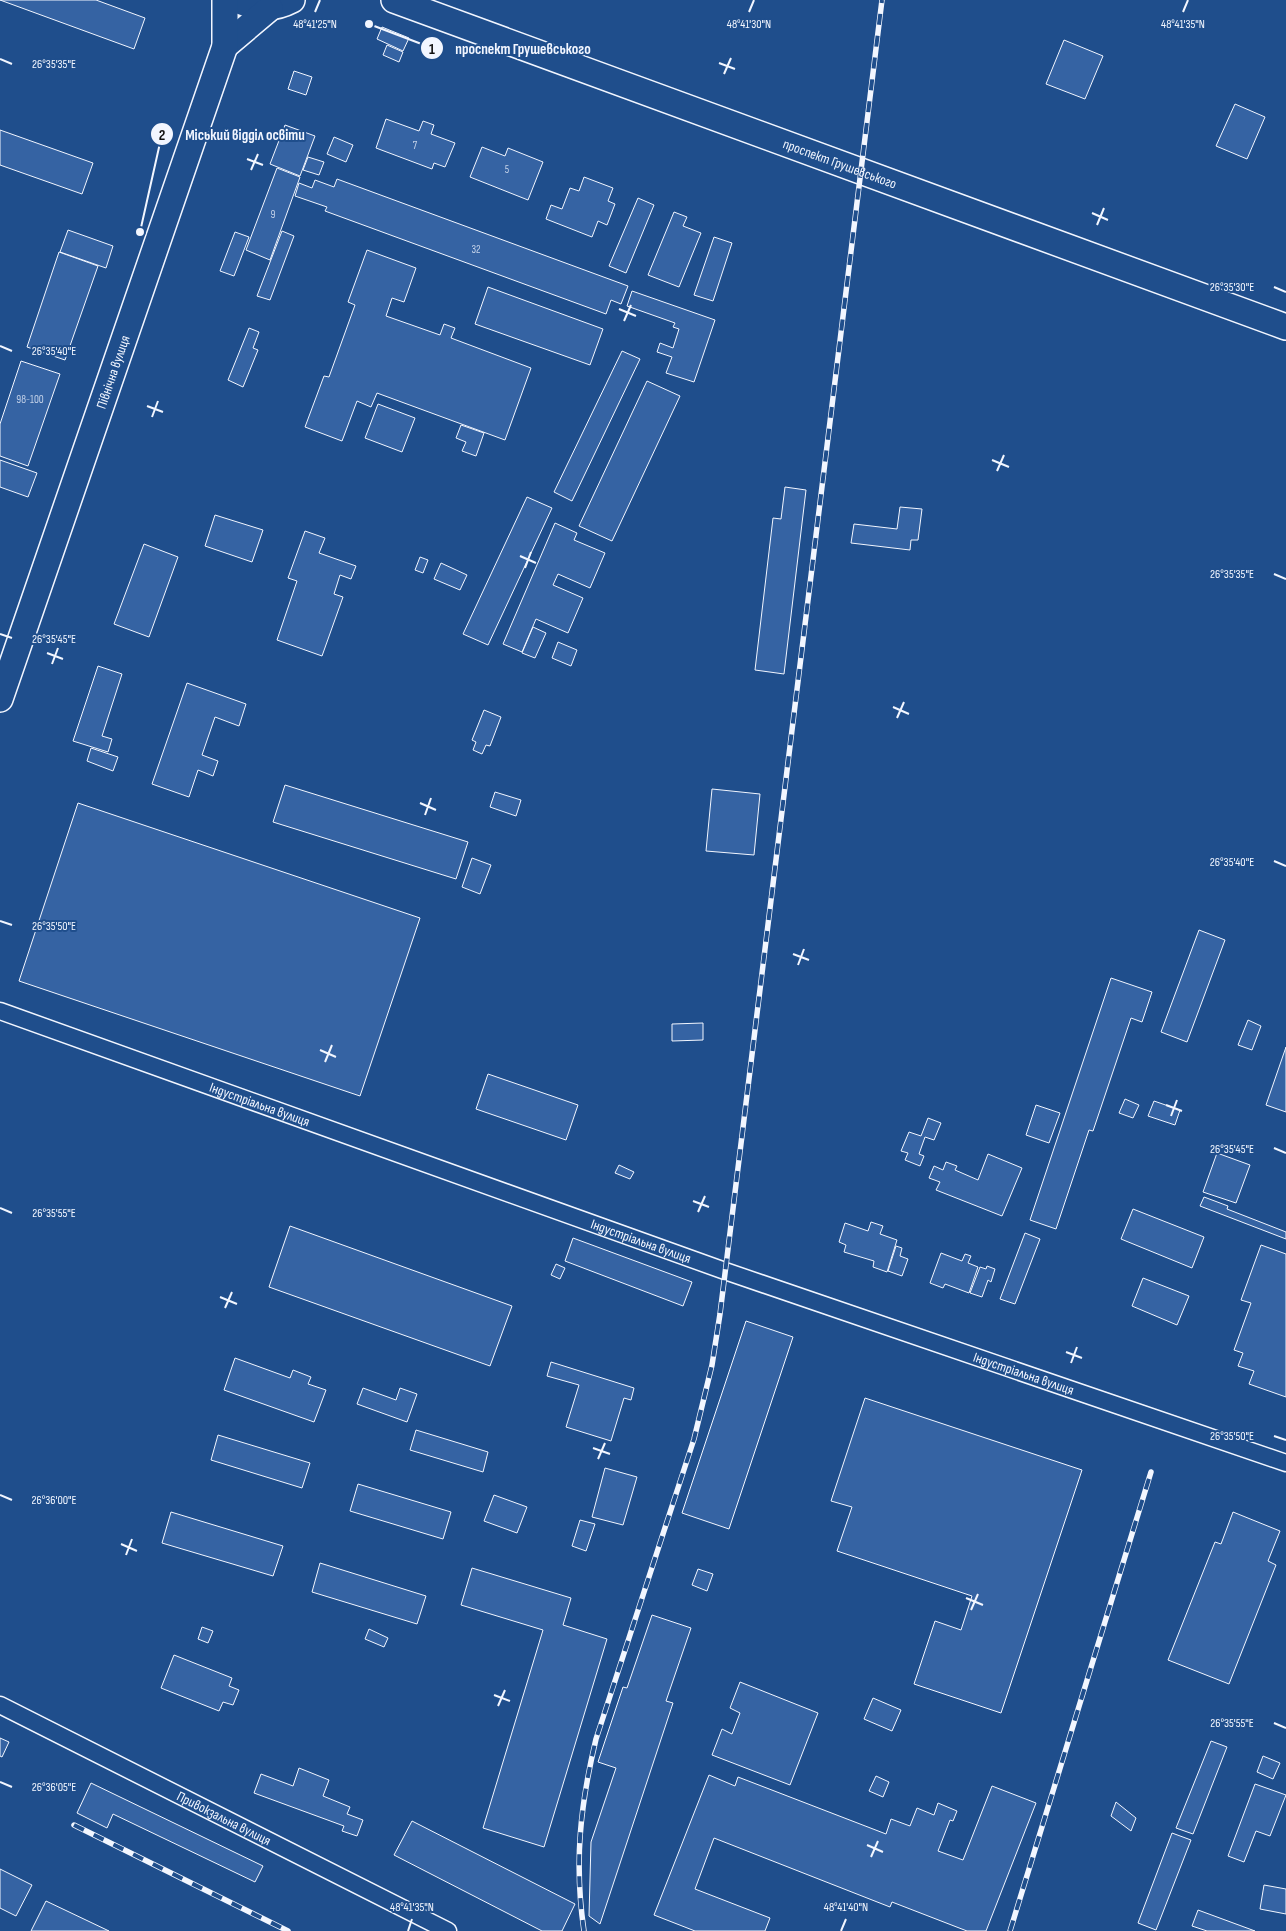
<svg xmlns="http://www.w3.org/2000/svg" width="1286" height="1931" viewBox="0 0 1286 1931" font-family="'Sofia Sans Condensed',sans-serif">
  <rect width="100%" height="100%" fill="#1f4e8c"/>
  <path fill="#3563a3" stroke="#f2f6ff" d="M0,0H96L145,18L134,49Z
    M382,27L409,38L403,51L377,39Z
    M1064,40L1103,56L1085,99L1046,84Z
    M387,45L403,52L399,62L383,55Z
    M294,71L312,77L306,95L288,89Z
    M1235,104L1265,117L1247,159L1216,146Z
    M386,119L419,131L423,121L434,125L431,134L455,143L445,167L434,163L432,169L376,148Z
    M285,125L315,136L300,176L270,164Z
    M0,130L93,163L82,194L0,165Z
    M334,137L353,145L346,162L327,154Z
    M482,147L505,156L508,148L543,162L528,200L470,177Z
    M308,157L324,162L319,175L303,170Z
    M277,168L300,177L270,260L246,250Z
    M584,177L613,188L608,201L615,204L607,225L598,221L592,237L546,219L551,205L562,209L570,188L579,191Z
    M337,179L628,286L621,304L611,300L606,314L325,211L327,207L295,196L299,183L312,188L315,180L334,187Z
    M638,198L654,205L626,273L609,266Z
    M674,212L687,217L683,226L701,233L679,287L648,275Z
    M68,230L113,246L106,268L60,252Z
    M282,231L294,236L270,300L257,296Z
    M235,232L249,237L234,276L220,271Z
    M714,237L732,243L713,301L694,295Z
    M367,250L416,268L404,302L392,298L386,316L440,335L444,324L455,328L451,338L531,368L505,440L377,393L371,407L357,401L342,441L305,427L324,376L329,377L355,305L348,302Z
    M59,252L98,266L65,360L27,347Z
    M488,287L603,329L590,365L475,324Z
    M632,291L715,320L694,382L666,373L672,357L657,352L660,343L673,348L679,329L673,327L675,323L627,306Z
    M249,328L259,332L253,348L258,350L243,387L228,380Z
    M622,351L640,359L572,501L554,492Z
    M21,361L60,374L28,466L0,456V424Z
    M647,381L680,396L612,541L579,526Z
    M378,404L415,418L402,452L365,438Z
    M461,425L484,433L476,456L462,451L466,442L456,438Z
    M0,460L37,473L28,497L0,487Z
    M785,487L806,490L784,674L755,670L773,518L781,519Z
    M527,497L552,508L488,645L463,634Z
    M900,507L922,509L918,540H911L910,550L851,543L854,524L897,529Z
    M215,515L263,530L252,562L205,546Z
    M555,523L577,533L574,540L605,553L590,588L558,574L553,585L583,598L568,633L536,619L522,652L503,644Z
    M305,531L325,538L319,553L356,566L351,579L340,575L334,594L343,597L322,656L277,640L297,581L288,578Z
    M144,544L178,557L149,637L114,624Z
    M420,557L428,560L423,573L415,570Z
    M441,563L467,575L460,590L434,579Z
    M533,627L546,633L535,658L522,653Z
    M558,642L577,650L571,666L552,658Z
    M98,666L122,674L102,736L112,739L108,752L73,741Z
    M187,683L246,704L239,726L215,717L202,755L218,761L213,776L198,770L189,797L152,784Z
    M484,710L501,717L490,746L486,745L482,754L473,750L476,742L472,740Z
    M91,748L118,757L113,771L87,761Z
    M285,785L468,842L456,879L273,822Z
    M712,789L760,794L754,855L706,851Z
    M495,792L521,800L516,816L490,807Z
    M78,803L420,918L360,1096L19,981Z
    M472,858L491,865L480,894L462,887Z
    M1199,930L1225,940L1187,1042L1161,1032Z
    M1111,978L1152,992L1142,1022L1131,1018L1093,1131L1089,1130L1056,1229L1030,1220Z
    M1248,1020L1261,1026L1252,1050L1238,1045Z
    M703,1023V1040L672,1041V1024Z
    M1286,1047V1112L1266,1105Z
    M488,1074L578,1105L566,1140L476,1109Z
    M1125,1099L1139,1105L1133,1118L1119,1113Z
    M1154,1101L1180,1110L1175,1125L1148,1116Z
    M1036,1105L1060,1113L1049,1143L1026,1135Z
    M928,1118L941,1123L934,1140L925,1137L919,1154L924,1156L920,1166L905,1160L908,1153L901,1151L909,1132L921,1136Z
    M1217,1153L1250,1165L1236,1203L1203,1192Z
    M988,1154L1022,1168L1002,1216L936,1190L940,1182L929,1178L934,1166L943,1170L946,1162L957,1166L955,1170L978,1180Z
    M619,1165L634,1172L630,1179L615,1173Z
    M1204,1197L1228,1206L1227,1209L1286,1232V1239L1200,1206Z
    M1133,1209L1204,1237L1192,1268L1121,1239Z
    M871,1222L883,1226L880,1234L897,1240L887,1272L873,1267L874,1261L844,1252L846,1245L839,1242L845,1223L868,1231Z
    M290,1226L512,1306L490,1366L269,1287Z
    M1025,1233L1040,1239L1015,1304L1000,1299Z
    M573,1238L692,1282L683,1306L565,1261Z
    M1261,1245L1286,1254V1397L1249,1384L1254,1371L1238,1366L1243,1353L1234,1350L1251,1303L1241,1300Z
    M896,1246L902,1248L900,1256L908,1259L902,1276L888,1271Z
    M941,1253L962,1261L965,1254L971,1256L968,1263L978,1267L969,1293L945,1284L943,1288L930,1283Z
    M556,1264L565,1268L560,1279L551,1275Z
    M987,1266L995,1269L991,1282L988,1280L982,1297L970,1293L980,1267L986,1269Z
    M1143,1278L1189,1296L1177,1325L1132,1306Z
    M746,1321L793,1337L729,1529L682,1513Z
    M235,1358L290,1378L293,1370L311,1377L308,1384L326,1390L314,1422L224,1390Z
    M551,1362L634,1388L631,1400L624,1398L611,1441L566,1427L579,1385L547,1376Z
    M363,1388L396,1400L400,1388L417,1394L407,1422L357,1404Z
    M865,1398L1082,1470L1001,1713L914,1684L935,1621L961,1630L972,1596L837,1551L852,1507L831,1501Z
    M416,1430L488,1452L483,1472L410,1450Z
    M218,1435L310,1463L302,1488L211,1460Z
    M605,1468L637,1477L623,1525L592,1517Z
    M358,1484L451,1512L443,1539L350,1511Z
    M494,1495L527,1507L517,1533L484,1521Z
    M171,1512L283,1546L273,1576L162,1543Z
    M1233,1512L1280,1531L1268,1561L1276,1565L1229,1684L1168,1660L1215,1542L1221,1544Z
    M580,1520L595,1524L586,1551L572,1546Z
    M320,1563L426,1596L417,1624L312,1592Z
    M472,1568L571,1598L563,1625L607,1639L544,1847L483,1828L543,1630L461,1605Z
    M698,1569L713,1574L707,1591L692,1585Z
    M652,1615L691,1628L666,1701L673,1703L600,1924L589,1916L591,1842L616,1768L598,1762L623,1687L627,1688Z
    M202,1627L213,1631L208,1643L198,1639Z
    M369,1629L388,1638L384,1647L365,1639Z
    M174,1655L232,1678L229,1686L239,1690L233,1705L223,1702L219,1711L161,1688Z
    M740,1682L818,1713L790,1785L712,1755L722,1729L732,1734L740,1713L730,1708Z
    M873,1698L901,1710L892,1731L864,1719Z
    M0,1738L9,1742L2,1757L0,1756Z
    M1211,1741L1227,1747L1193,1834L1176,1828Z
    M1263,1756L1280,1763L1273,1779L1257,1772Z
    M299,1768L329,1780L323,1796L350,1807L347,1814L363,1820L357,1836L342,1831L344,1826L254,1793L261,1774L293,1786Z
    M709,1775L735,1786L738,1777L886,1834L891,1819L910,1826L917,1808L934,1815L938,1803L957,1811L953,1821L950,1820L938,1851L963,1860L992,1786L1036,1803L986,1931H967L892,1902L890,1907L714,1838L695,1889L770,1918L765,1931H695L654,1915Z
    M876,1776L889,1782L883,1797L869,1791Z
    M91,1783L263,1866L255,1882L113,1814L107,1828L77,1813Z
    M1255,1784L1286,1795L1270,1836L1256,1831L1244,1862L1228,1856Z
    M1116,1802L1136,1818L1131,1831L1111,1816Z
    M412,1821L575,1904L562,1931H542L394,1855Z
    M1172,1833L1191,1840L1156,1930L1138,1923Z
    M0,1869L32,1885L16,1916L0,1908Z
    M1264,1885L1286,1889V1914L1260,1909Z
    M46,1901L109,1931H31Z
    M1198,1910L1255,1931H1207L1192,1926Z"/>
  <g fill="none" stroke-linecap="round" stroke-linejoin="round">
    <defs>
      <g id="minor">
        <path id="s1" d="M0,1011L725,1271L1286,1463"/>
        <path id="s2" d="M0,1705L448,1931"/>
      </g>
      <g id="primary">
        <path d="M237,0C257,9 273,10 292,0"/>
        <path id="s3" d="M394,0L1286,327"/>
        <path d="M225,46L270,8"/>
        <path id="s4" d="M0,699L225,46V0"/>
      </g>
    </defs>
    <use href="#minor" stroke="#f2f6ff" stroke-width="19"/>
    <use href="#primary" stroke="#f2f6ff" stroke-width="28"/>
    <use href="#minor" stroke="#1f4e8c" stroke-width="16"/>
    <use href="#primary" stroke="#1f4e8c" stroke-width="25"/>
    <defs>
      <path id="rail" d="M74,1825L288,1931
        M584,1931C574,1863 580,1806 596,1739L694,1439L712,1365L720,1314L882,0
        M1010,1931L1151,1472"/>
    </defs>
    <use href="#rail" stroke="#f2f6ff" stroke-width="5.5"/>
    <use href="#rail" stroke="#1f4e8c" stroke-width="4" stroke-dasharray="11" stroke-linecap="butt"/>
  </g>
  <path fill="none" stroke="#f2f6ff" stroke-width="2" d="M315,12L320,0M749,12L754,0M1183,12L1188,0M0,59L12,64M719,63L735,69M724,74L731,58M247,159L263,165M251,170L258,154M1092,213L1108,220M1097,225L1104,208M1274,287L1286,292M619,309L636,316M624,321L631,305M0,346L12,351M147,406L163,412M152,417L158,401M992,460L1009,467M997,471L1004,455M520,556L536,563M525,568L531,552M1274,574L1286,579M0,634L12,638M47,653L63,659M52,664L58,648M893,707L909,714M897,718L904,702M420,803L436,810M425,815L431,798M1274,861L1286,866M0,921L12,925M793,954L809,960M798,965L804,949M320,1050L336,1057M325,1062L332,1045M1166,1105L1182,1111M1171,1116L1177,1100M1274,1148L1286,1153M693,1201L709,1207M0,1208L12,1213M698,1212L705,1196M220,1297L237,1304M225,1308L232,1292M1066,1352L1082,1358M1071,1363L1077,1347M1274,1436L1286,1440M593,1448L610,1454M598,1459L605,1443M0,1495L12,1500M121,1544L137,1551M126,1555L132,1539M966,1598L983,1605M971,1610L978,1594M494,1695L510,1701M498,1706L505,1690M1274,1723L1286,1728M0,1782L12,1787M867,1845L883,1852M871,1857L878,1841M408,1931L412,1919M841,1931L846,1919"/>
  <g text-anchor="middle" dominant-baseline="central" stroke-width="4" stroke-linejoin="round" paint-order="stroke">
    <g font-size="11" fill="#c3d1e8">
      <text x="415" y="145">7</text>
      <text x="507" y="169">5</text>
      <text x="273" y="214">9</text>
      <text x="476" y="249">32</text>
      <text x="30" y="399">98-100</text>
    </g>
    <g font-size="14" fill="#f2f6ff" stroke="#1f4e8c">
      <text stroke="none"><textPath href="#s3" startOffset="475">проспект Грушевського</textPath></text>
      <text stroke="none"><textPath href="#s4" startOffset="346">Північна вулиця</textPath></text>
      <text stroke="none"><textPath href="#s1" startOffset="276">Індустріальна вулиця</textPath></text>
      <text stroke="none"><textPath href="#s1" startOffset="681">Індустріальна вулиця</textPath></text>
      <text stroke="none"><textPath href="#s1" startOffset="1086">Індустріальна вулиця</textPath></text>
      <text stroke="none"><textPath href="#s2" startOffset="251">Привокзальна вулиця</textPath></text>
    </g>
  </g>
  <g font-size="12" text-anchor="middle" fill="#f2f6ff" stroke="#1f4e8c" stroke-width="4" stroke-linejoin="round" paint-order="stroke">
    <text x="1183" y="28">48°41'35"N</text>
    <text x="315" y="28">48°41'25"N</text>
    <text x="749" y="28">48°41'30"N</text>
    <text x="54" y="68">26°35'35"E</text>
    <text x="1232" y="291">26°35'30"E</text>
    <text x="54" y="355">26°35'40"E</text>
    <text x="1232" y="578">26°35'35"E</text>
    <text x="54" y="643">26°35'45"E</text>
    <text x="1232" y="866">26°35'40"E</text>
    <text x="54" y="930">26°35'50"E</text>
    <text x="1232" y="1153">26°35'45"E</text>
    <text x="54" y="1217">26°35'55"E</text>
    <text x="1232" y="1440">26°35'50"E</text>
    <text x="54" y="1504">26°36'00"E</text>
    <text x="1232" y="1727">26°35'55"E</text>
    <text x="54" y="1791">26°36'05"E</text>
    <text x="412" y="1911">48°41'35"N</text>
    <text x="846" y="1911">48°41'40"N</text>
  </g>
  <path fill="none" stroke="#f2f6ff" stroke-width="2" d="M369 24L432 48M140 232L162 134"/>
  <g fill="#f2f6ff" stroke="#1f4e8c" stroke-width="2">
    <circle cx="369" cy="24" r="5"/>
    <circle cx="140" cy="232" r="5"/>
    <circle cx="432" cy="48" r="12"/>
    <circle cx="162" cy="134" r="12"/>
  </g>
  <g font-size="15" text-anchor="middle" font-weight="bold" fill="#111">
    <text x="432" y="54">1</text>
    <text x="162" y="140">2</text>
  </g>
  <g font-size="15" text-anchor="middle" font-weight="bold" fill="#f2f6ff" stroke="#1f4e8c" stroke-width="4" stroke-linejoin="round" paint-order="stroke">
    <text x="523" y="54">проспект Грушевського</text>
    <text x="245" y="140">Міський відділ освіти</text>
  </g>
</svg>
